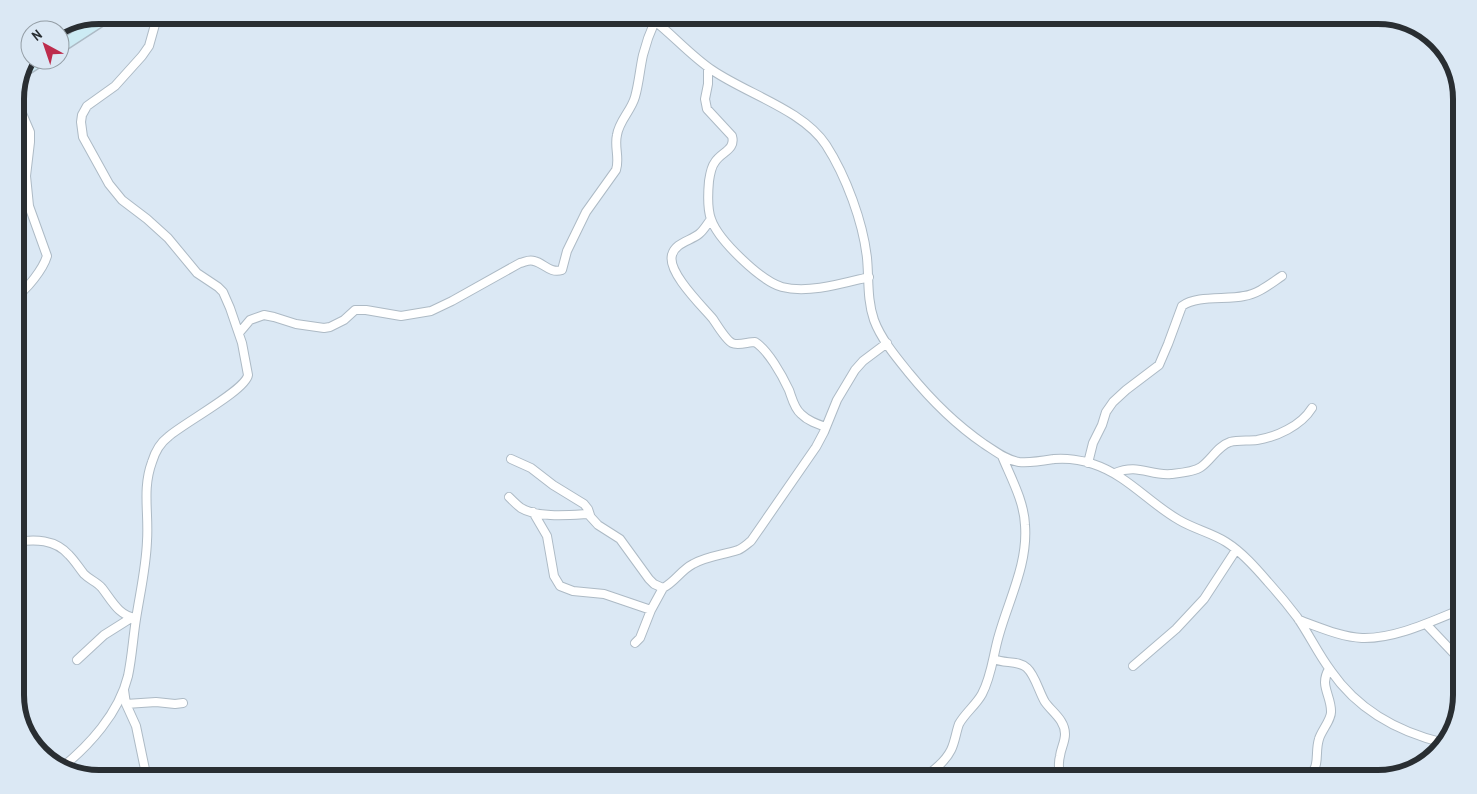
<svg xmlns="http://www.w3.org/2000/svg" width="1477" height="794" viewBox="0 0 1477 794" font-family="'Archivo Narrow',sans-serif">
  <rect width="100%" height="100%" fill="#dbe8f4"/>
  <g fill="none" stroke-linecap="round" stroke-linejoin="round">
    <defs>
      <path id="street" d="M651,18C672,34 690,55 712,70C747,94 803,110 826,145C846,176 863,222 867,258C869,279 867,300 874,320C881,339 896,357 909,373C931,400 955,424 984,444C995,451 1006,460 1019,462C1031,463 1042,461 1054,459C1066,458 1082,460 1093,464C1127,475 1149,503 1179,520C1194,529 1212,533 1226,542C1242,552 1256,568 1268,582C1278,593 1288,605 1297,617C1309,634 1318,654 1331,671C1358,710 1398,732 1444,743
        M708,68V84L705,99L707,109L732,136C736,150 721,152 715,162C711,167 710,174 709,181C708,192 707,208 711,219C718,240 761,281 782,287C808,294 844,283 869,277
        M15,101L21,111L30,132V142L26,176L29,206L47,256C43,269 27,290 15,297
        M15,213L29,206
        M711,219C707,224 704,230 699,234C690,241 675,243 672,255C667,272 702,306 713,319C717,325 726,340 732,343C738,346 748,342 755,342C768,350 782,375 789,390C792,398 794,408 801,414C808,421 817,424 826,427
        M239,333L250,320L264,315L274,317L296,324L324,328L330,327L344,320L355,310H366L401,316L431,311L452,301L520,263C525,262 529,259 534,261C544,263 550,274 562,270L567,251L586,212L616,170C620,158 614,147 617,135C619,121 631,111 635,97C639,83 640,68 643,55C646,43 650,32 655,21
        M511,459L531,468L553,485L584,504L588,509L590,515
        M1088,463L1093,443L1102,425L1106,412L1113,402L1126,390L1159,365L1168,344L1182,306C1197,295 1226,300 1244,296C1258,294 1270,284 1282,276
        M1115,473C1138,463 1150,476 1171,474C1180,473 1194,472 1201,467C1211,460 1218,446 1230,442C1238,440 1248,441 1257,440C1276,437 1301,426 1312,408
        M509,497C513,501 517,505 521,508C537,518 570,515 588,514L598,525L620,539L649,579L654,584L663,588C675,582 681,570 693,564C707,556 723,555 738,550C743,548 747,544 751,541L816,447L824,432L837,400L855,370L863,361L887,343
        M533,512L547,536L554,576L560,586L573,591L604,594L651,610
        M15,542C35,539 55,539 69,555C75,561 79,568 84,574C90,580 97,582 102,588C112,601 119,616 136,618
        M1299,620C1319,627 1341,637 1362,638C1395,639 1432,621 1462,609
        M1426,624L1462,662
        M635,643L640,638L651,610L663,588
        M994,659C1004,664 1019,660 1027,668C1035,675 1039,692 1045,702C1052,712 1065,720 1065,734C1065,742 1061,748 1060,756C1058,763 1059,772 1060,779
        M77,660L104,635L131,618
        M1133,666L1176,629L1204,599L1236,550
        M124,690L126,704L136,726L147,779
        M126,704L156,702L175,704L183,703
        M60,769C89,746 119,713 128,676C132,657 133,638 136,619C140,593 146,568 147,541C149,513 142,489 152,462C155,452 160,443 168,437C182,424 246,390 248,375L242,343L230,308L223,292L218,287L197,273L168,238L147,219L122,200L109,184L83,137L81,122L82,115L87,106L115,86L142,56L149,46L156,21
        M922,779C933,771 945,762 951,750C955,742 956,732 959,724C965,713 976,705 982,694C992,675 993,655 999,635C1009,599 1028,564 1025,525C1024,501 1011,478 1002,456
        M1306,779C1322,766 1314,755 1319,739C1321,731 1332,719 1331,711C1331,695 1319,685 1329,669"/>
      <path id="secondary" d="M60,47L100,21
        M26,69L40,60"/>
    </defs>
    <use href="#street" stroke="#adbac5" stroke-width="10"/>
    <use href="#secondary" stroke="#adbac5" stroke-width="14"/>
    <use href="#street" stroke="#fff" stroke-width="8"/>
    <use href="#secondary" stroke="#ccebf4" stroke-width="11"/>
  </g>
  <path d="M0 0H1477V794H0ZM99 24H1378A75 75 0 0 1 1453 99V695A75 75 0 0 1 1378 770H99A75 75 0 0 1 24 695V99A75 75 0 0 1 99 24Z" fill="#dbe8f4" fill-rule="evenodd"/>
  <path fill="none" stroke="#292e32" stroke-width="6" d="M99 24H1378A75 75 0 0 1 1453 99V695A75 75 0 0 1 1378 770H99A75 75 0 0 1 24 695V99A75 75 0 0 1 99 24Z"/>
  <g transform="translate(45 45) rotate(320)"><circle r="24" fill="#dbe8f4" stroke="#949ea6"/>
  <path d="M0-4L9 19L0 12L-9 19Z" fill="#bd2c4c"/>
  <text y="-8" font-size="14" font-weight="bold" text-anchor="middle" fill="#292e32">N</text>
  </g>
</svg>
